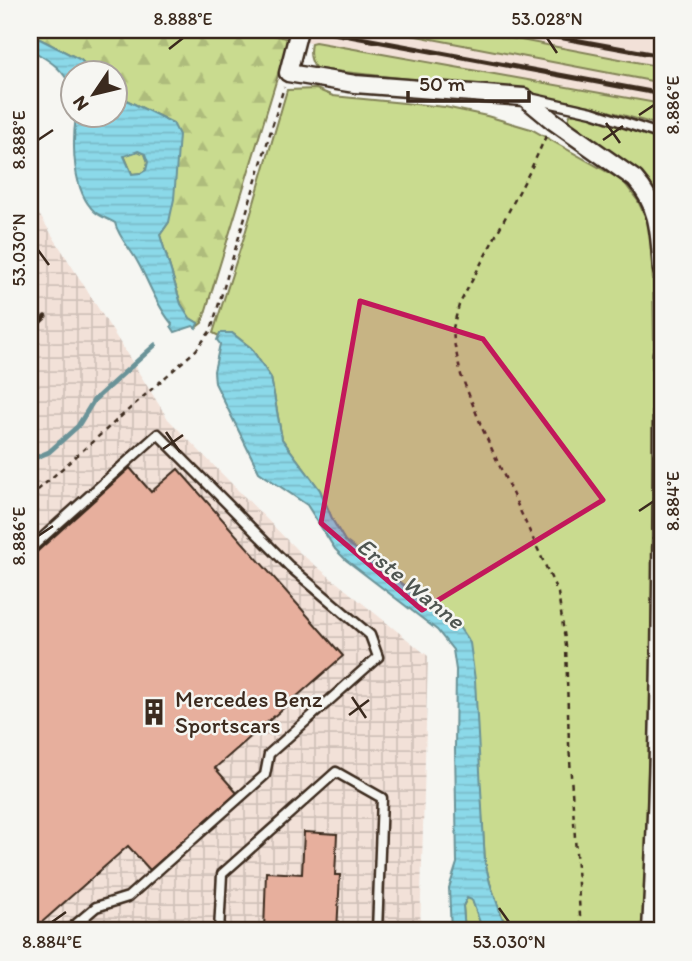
<svg xmlns="http://www.w3.org/2000/svg" width="692" height="961" viewBox="0 0 692 961" font-family="Itim,sans-serif">
  <defs>
    <pattern id="industrial-grid" width="8" height="8" patternUnits="userSpaceOnUse" patternTransform="scale(1.75)"><rect width="8" height="8" fill="#f2e1d8"/><path d="M0 4h8M4 0v8" fill="none" stroke="#d0c1b9"/></pattern>
    <pattern id="forest-firs" width="22" height="20" patternUnits="userSpaceOnUse" patternTransform="scale(1.75)"><rect width="22" height="20" fill="#c9db8f"/><path d="M5 1l3.5 6h-7zM16 11l3.5 6h-7z" fill="#aebc7b"/></pattern>
    <pattern id="water-rules" width="6" height="5" patternUnits="userSpaceOnUse" patternTransform="scale(1.75)"><rect width="6" height="5" fill="#8bd9e9"/><path d="M0 2.5h6" fill="none" stroke="#79bac7"/></pattern>
  </defs>
  <rect width="100%" height="100%" fill="#f6f6f2"/>
  <filter id="ink" filterUnits="userSpaceOnUse"><feTurbulence type="fractalNoise" baseFrequency=".0143" numOctaves="2"/><feDisplacementMap in="SourceGraphic" scale="14" xChannelSelector="R" yChannelSelector="G"/><feConvolveMatrix kernelMatrix="1 2 1 2 8 2 1 2 1" color-interpolation-filters="sRGB"/></filter>
  <g filter="url(#ink)">
    <path fill="#f2e1d8" d="M306,30H385L662,83V104L315,42L311,43L304,41Z
      M469,30H627L662,37V67Z"/>
    <path fill="url(#industrial-grid)" d="M30,200L168,419L300,553L428,656L420,931H30Z"/>
    <path fill="#c9db8f" stroke="#828256" stroke-width="2" d="M385,30H469L662,67V83Z
      M315,42L662,104V126L590,106L504,89L316,69C310,60 309,54 311,43Z
      M316,89L333,96L445,107L487,116L531,129L623,181L638,201L650,227L653,283L655,415L650,709L643,931H507L490,883L485,862L481,799L459,627L345,541L333,521L320,490L282,439L271,378L251,348L232,333H220L219,336L213,333L244,237L287,90Z
      M576,112L662,138V224L658,205L566,125L570,115Z
      M138,151L145,154L148,162L146,170L141,173L132,174L124,155Z
      M467,898L472,899L483,931H465L463,906Z"/>
    <path fill="url(#forest-firs)" stroke="#828256" stroke-width="2" d="M30,30H254L289,39L202,323L198,326V323L190,318L181,304L160,235L169,222L173,123L116,95V74L93,73L81,60L30,34Z"/>
    <path fill="url(#water-rules)" stroke="#6b9398" stroke-width="2" fill-rule="evenodd" d="M30,34L81,60L93,73L74,74L73,90C62,67 51,62 30,49Z
      M116,95L173,123L179,135L174,199L169,222L160,235L181,304L190,318L198,323L196,328L193,326L175,332L171,326L172,324C156,305 149,282 137,261C130,248 119,238 115,223C109,219 101,217 95,212C72,191 72,144 76,116H116ZM138,151L145,154L148,162L146,170L141,173L132,174L124,156Z
      M220,333H232L251,348L271,378L282,439L320,490L333,521L345,541L459,627L470,643L475,680L485,862L490,883L507,931H483L472,900L467,898L463,906L465,931H451L449,888L457,863L455,749L456,670L453,650L437,630L346,560L335,549L307,505L259,472L215,383L214,371L220,344L217,340Z"/>
    <g fill="none" stroke-linecap="round" stroke-linejoin="round">
      <path stroke="#6b9398" stroke-width="5" d="M30,460L49,452L78,426L94,400L155,345"/>
    </g>
    <path fill="#e7af9d" stroke="#3b2a1e" stroke-width="2" d="M130,468L151,492L178,469L343,656L215,768L237,793L150,870L128,846L32,931H30V558Z
      M304,832L337,834L335,875H340L337,931H264L266,872L302,874Z"/>
    <g fill="none" stroke-linecap="round" stroke-linejoin="round">
      <defs>
        <path id="lane" d="M534,99L592,112L662,135
          M30,549L158,434L289,566L370,635L378,657L269,754L265,775L128,897L96,907L68,931
          M219,931L222,874L336,772L382,798L377,931"/>
        <path id="street" d="M299,30L288,73L355,84L524,97L553,121L635,179C660,207 659,235 662,270
          M651,931C661,739 662,546 662,353"/>
      </defs>
      <use href="#lane" stroke="#3b2a1e" stroke-width="13"/>
      <use href="#street" stroke="#3b2a1e" stroke-width="21"/>
      <path stroke="#3b2a1e" stroke-width="2.5" stroke-dasharray="5 5" stroke-linecap="butt" d="M546,136L530,171L459,305L453,328L454,342L461,375L483,430L558,593L566,646L569,744L581,931
        M30,497L196,350L211,330L284,87"/>
      <use href="#lane" stroke="#f6f6f2" stroke-width="8"/>
      <use href="#street" stroke="#f6f6f2" stroke-width="16"/>
      <path stroke="#3b2a1e" stroke-width="5" d="M317,30L662,94
        M520,30L662,56
        M30,315L37,308
        M30,331L45,317"/>
    </g>
  </g>
  <path fill="#c2185b" fill-opacity="0.2" stroke="#c2185b" stroke-width="5" stroke-linejoin="round" d="M360,301L483,339L603,500L422,610L321,523Z"/>
  <path fill="none" stroke="#3b2a1e" stroke-width="2.5" d="M547,38L557,53M169,49L183,38M639,115L654,105M606,123L620,143M38,140L53,130M603,140L623,126M38,250L49,265M166,432L180,452M163,449L183,435M639,511L654,501M38,536L53,526M352,697L366,718M349,715L369,700M499,908L509,922M52,922L66,912"/>
  <defs>
    <symbol id="building-bare" viewBox="-9 -9 18 18"><path d="M-4-6H4V6H1V3H-1V6H-4ZM-2.5-4.3h1.7v1.8h-1.7ZM.8-4.3h1.7v1.8H.8ZM-2.5-1h1.7V.8h-1.7ZM.8-1h1.7V.8H.8Z" fill="#3b2a1e" stroke="#f6f6f2" stroke-width="2.5" paint-order="stroke"/></symbol>
  </defs>
  <g fill-rule="evenodd">
    <use href="#building-bare" x="135" y="693" width="38" height="38"/>
  </g>
  <g text-anchor="middle" dominant-baseline="central" stroke-width="5" stroke-linejoin="round" paint-order="stroke">
    <g font-size="23" fill="#3b2a1e" stroke="#f6f6f2" text-anchor="start">
      <text x="175" y="699">Mercedes Benz<tspan x="175" dy="26">Sportscars</tspan></text>
    </g>
    <g font-size="24" font-style="italic" fill="#4f5651" stroke="#f6f6f2">
      <text transform="translate(411 583) rotate(39)">Erste Wanne</text>
    </g>
  </g>
  <rect width="692" height="961" fill="none" stroke="#f6f6f2" stroke-width="77"/>
  <g transform="translate(94 94) rotate(235)"><circle r="33" fill="#f6f6f2" stroke="#aba49d" stroke-width="2"/>
  <path d="M0-5L12 26L0 18L-12 26Z" fill="#3b2a1e"/>
  <text y="-10" font-size="19" font-weight="bold" text-anchor="middle" fill="#3b2a1e">N</text>
  </g>
  <path d="M408 91v10h121v-10" fill="none" stroke="#3b2a1e" stroke-width="3.5"/>
  <text x="419" y="91" font-size="21" fill="#3b2a1e" stroke="#f6f6f2" stroke-width="5" paint-order="stroke">50 m</text>
  <rect x="38" y="38" width="616" height="884" fill="none" stroke="#3b2a1e" stroke-width="2.5"/>
  <g font-size="18" text-anchor="middle" fill="#3b2a1e">
    <text x="183" y="25">8.888°E</text>
    <text x="547" y="25">53.028°N</text>
    <text transform="translate(673 105) rotate(-90)" y="6">8.886°E</text>
    <text transform="translate(19 140) rotate(-90)" y="6">8.888°E</text>
    <text transform="translate(19 250) rotate(-90)" y="6">53.030°N</text>
    <text transform="translate(673 501) rotate(-90)" y="6">8.884°E</text>
    <text transform="translate(19 536) rotate(-90)" y="6">8.886°E</text>
    <text x="52" y="948">8.884°E</text>
    <text x="509" y="948">53.030°N</text>
  </g>
</svg>
